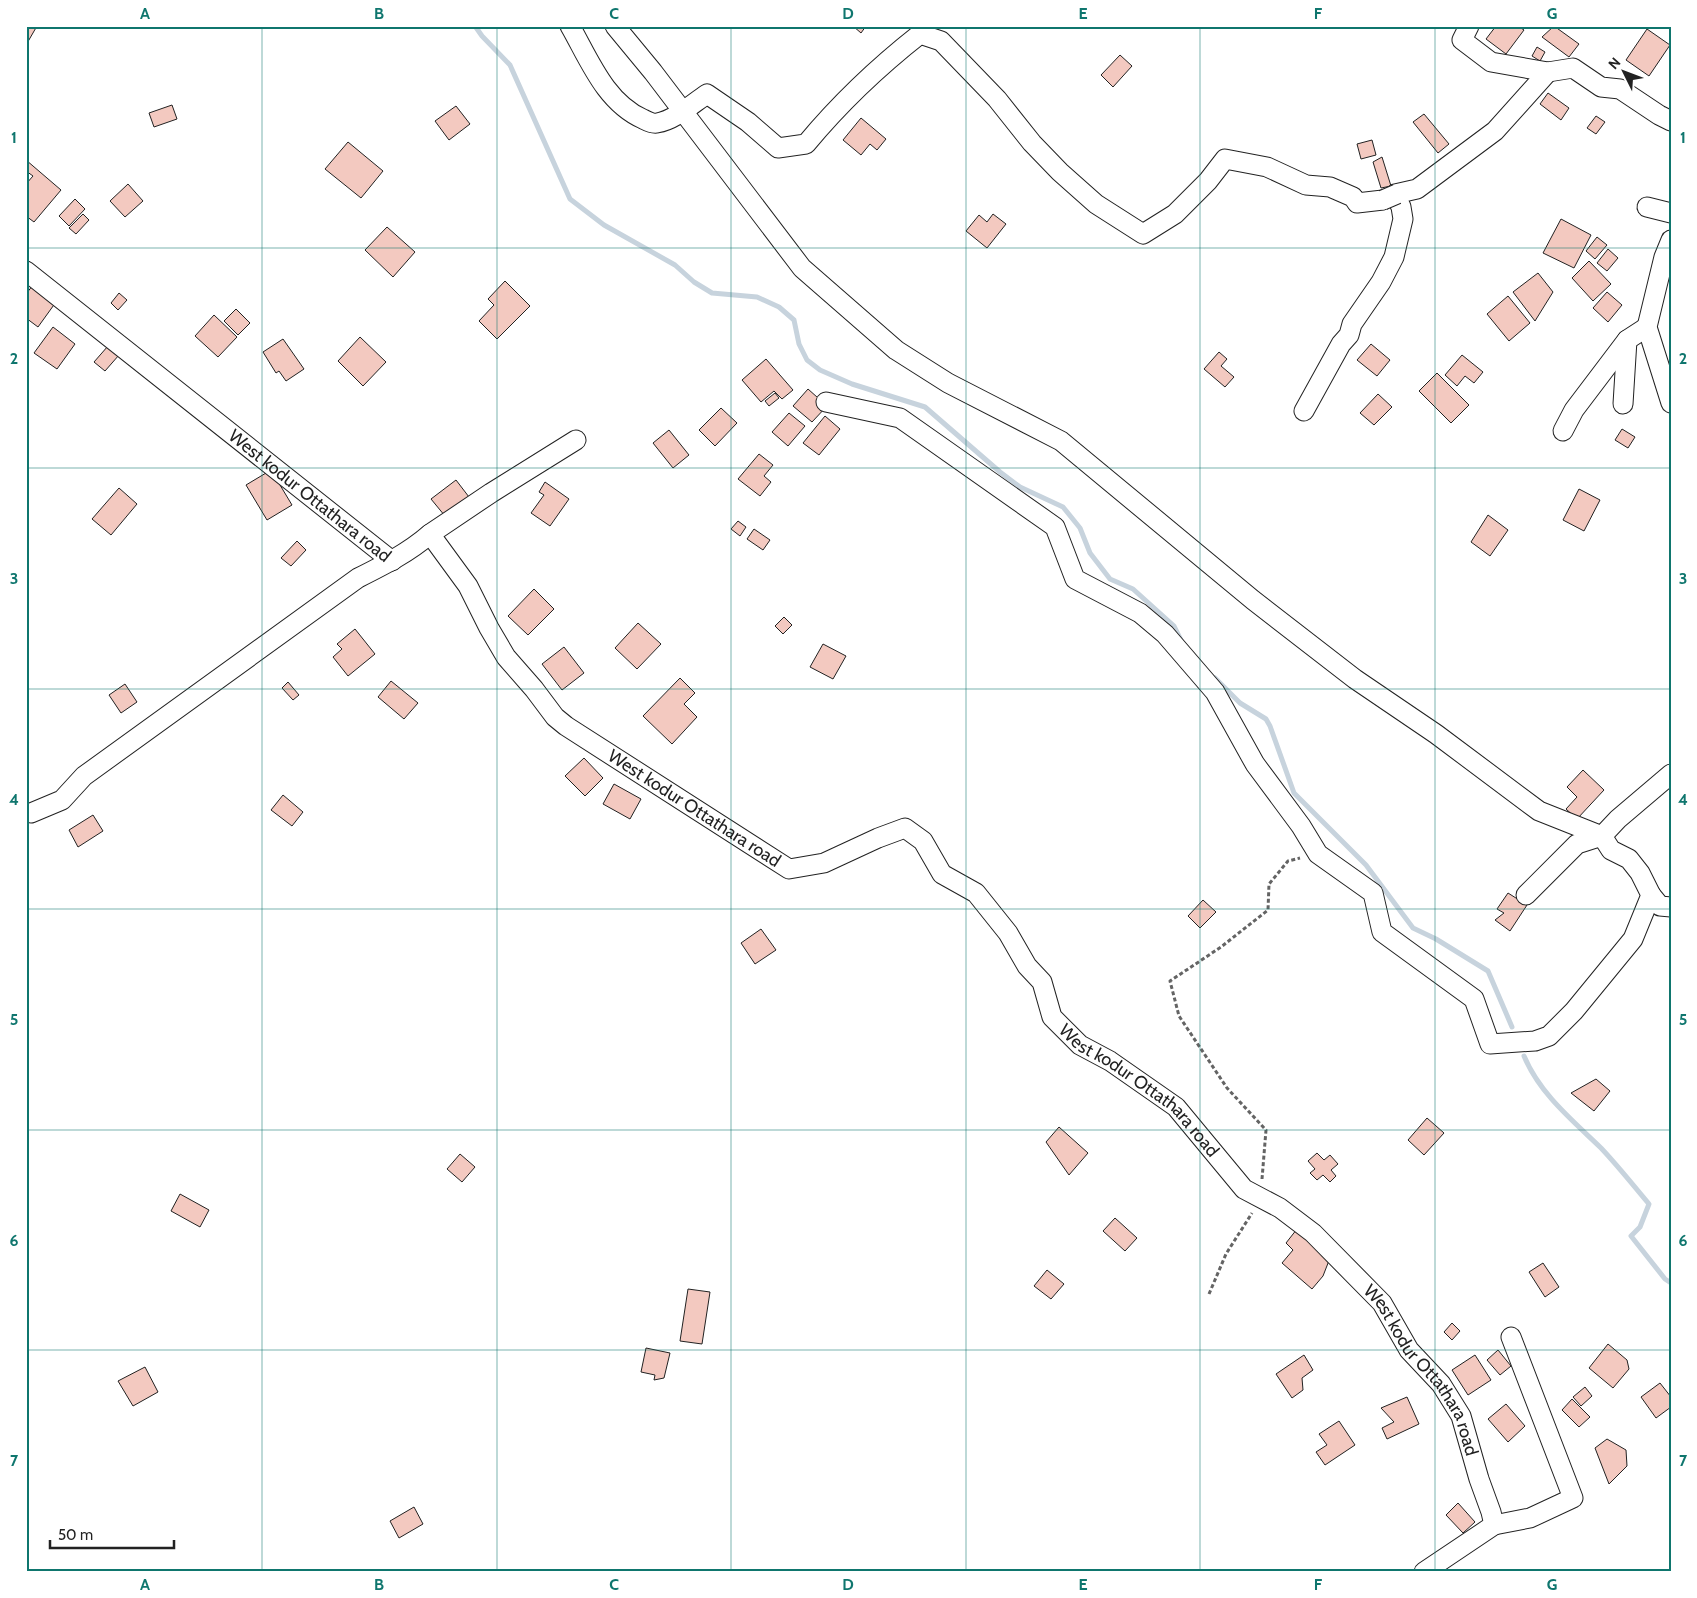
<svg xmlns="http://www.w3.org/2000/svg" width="1697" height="1598" viewBox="0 0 1697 1598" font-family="Cabin,sans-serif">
  <rect width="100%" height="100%" fill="#fff"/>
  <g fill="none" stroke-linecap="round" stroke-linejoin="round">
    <path stroke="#c7d3dd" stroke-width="5" d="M475,26L482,36L510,65L570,199L604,225L675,265L694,282L712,293L757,297L779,307L794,320L799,344L807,360L820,370L852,384L925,407L1000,472L1020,487L1063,507L1080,528L1090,553L1110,579L1133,589L1174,626L1181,640
      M1215,678L1240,703L1266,719L1270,726L1294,793L1366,865L1413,928L1436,939L1488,971L1512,1027
      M1524,1056C1540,1094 1572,1120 1601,1148C1618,1166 1633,1185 1649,1204L1640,1227L1631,1236L1665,1279L1671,1283"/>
  </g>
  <path fill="#f3c9c0" stroke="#222" d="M26,26H37L26,45Z
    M853,26H866L861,33Z
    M1496,26H1518L1524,30L1506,54L1486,39Z
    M1554,26L1579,44L1569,57L1542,37Z
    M1647,29L1670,45L1649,76L1626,60Z
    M1537,47L1545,52L1540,61L1532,56Z
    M1120,55L1132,66L1113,87L1101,75Z
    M1548,93L1569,108L1561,120L1540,104Z
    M172,105L177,119L154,127L149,113Z
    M456,106L470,124L449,140L435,121Z
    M1424,114L1449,144L1438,153L1413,122Z
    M1596,116L1605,122L1596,134L1587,128Z
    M861,118L886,139L877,150L870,144L861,155L843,140Z
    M1372,140L1376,155L1361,159L1357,144Z
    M348,142L383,171L361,198L325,169Z
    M1382,157L1391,186L1381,188L1373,162Z
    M26,160L61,190L34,222L26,216L28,203L26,201V184L33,176L26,171Z
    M128,184L143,201L125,217L110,201Z
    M75,199L85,209L69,226L59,216Z
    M83,214L89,220L76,234L69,228Z
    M993,214L1006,224L987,248L966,231L979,215L987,222Z
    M1561,219L1591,235L1574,268L1543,253Z
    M387,227L415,252L393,277L365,250Z
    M1597,237L1607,245L1595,259L1586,251Z
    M1608,249L1618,258L1607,271L1597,263Z
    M1589,261L1611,284L1593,301L1572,278Z
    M1538,273L1553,292L1535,321L1513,292Z
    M505,281L530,306L497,339L479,321L494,305L488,299Z
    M33,285L56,302L38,327L26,318V294Z
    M1607,292L1622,305L1608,322L1593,308Z
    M119,293L127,300L118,310L111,303Z
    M1508,296L1530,323L1509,341L1487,314Z
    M236,309L250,323L238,335L224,321Z
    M214,315L237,337L218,357L195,336Z
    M53,327L75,344L57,369L34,353Z
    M360,337L386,362L363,386L338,361Z
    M283,339L304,369L286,381L279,371L276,373L263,352Z
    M1371,344L1390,360L1377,376L1357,360Z
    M108,346L119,355L105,371L94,362Z
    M1219,352L1227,359L1221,366L1234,377L1225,387L1204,369Z
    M1462,355L1483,372L1474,383L1465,376L1457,386L1445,375Z
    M766,359L793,390L782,399L774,391L761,402L742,380Z
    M1437,373L1469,405L1451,423L1419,391Z
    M808,389L827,406L812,422L793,406Z
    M775,393L779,398L769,406L765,401Z
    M1378,394L1392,407L1374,425L1360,413Z
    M721,408L737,423L715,446L699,430Z
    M789,413L805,426L788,446L772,432Z
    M825,416L840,429L819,455L803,443Z
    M1622,429L1635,437L1628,448L1615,440Z
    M669,430L689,455L673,468L653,443Z
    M759,454L773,465L764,476L771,482L760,496L738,479Z
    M271,470L292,505L267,520L246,485Z
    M456,480L469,497L445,516L431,499Z
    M545,482L569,499L550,526L531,513L544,495L539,492Z
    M119,488L137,504L111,535L92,519Z
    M1579,489L1600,500L1584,531L1563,520Z
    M1488,515L1508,530L1490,556L1471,542Z
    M738,521L746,527L740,536L731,529Z
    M754,529L770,540L763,550L747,539Z
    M297,541L306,550L291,566L281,558Z
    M534,589L554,609L528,635L508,616Z
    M784,617L792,625L783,634L775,626Z
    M638,623L661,644L637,669L615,648Z
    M355,629L375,654L348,676L333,657L342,649L337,644Z
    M823,644L846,656L833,679L810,667Z
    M564,647L584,673L562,690L542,664Z
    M680,678L695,693L684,704L697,717L672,744L643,716Z
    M391,681L418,703L404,719L378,697Z
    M288,682L299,695L293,700L282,688Z
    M125,684L137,702L121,713L109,695Z
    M584,758L603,778L585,796L565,776Z
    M1583,770L1604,790L1577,819L1566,809L1577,797L1567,787Z
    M614,784L641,799L630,819L603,804Z
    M283,795L303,812L292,826L271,810Z
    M93,815L103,831L78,847L69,830Z
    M1508,893L1527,905L1510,931L1495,920L1504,913L1497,909Z
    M1203,900L1216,912L1200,928L1188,916Z
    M761,929L776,950L755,964L741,943Z
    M1596,1079L1610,1091L1594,1111L1571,1093Z
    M1427,1118L1444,1133L1424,1155L1408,1140Z
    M1059,1127L1088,1153L1069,1175L1046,1142Z
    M1317,1153L1324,1160L1330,1155L1338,1164L1331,1170L1336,1176L1330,1182L1323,1175L1317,1180L1310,1173L1315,1169L1308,1161Z
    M460,1154L475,1167L462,1182L447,1169Z
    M180,1194L209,1210L200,1227L171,1211Z
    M1115,1218L1137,1238L1125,1251L1103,1231Z
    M1297,1229L1330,1258L1323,1276L1312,1289L1282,1263L1293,1250L1286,1243Z
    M1543,1263L1559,1287L1545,1297L1529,1272Z
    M1047,1270L1064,1284L1051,1299L1034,1286Z
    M688,1289L710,1292L702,1344L680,1341Z
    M1452,1323L1460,1331L1452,1340L1444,1332Z
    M1608,1344L1627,1360L1629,1369L1613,1388L1589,1368Z
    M646,1348L670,1353L664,1378L654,1380L655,1375L641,1372Z
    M1498,1350L1511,1366L1500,1375L1487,1360Z
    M1304,1355L1313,1370L1302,1378L1303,1390L1292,1398L1276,1374Z
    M1475,1355L1491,1380L1468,1395L1452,1370Z
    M145,1367L158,1392L133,1406L118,1381Z
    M1660,1383L1671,1397V1407L1656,1418L1641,1397Z
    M1585,1387L1592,1396L1581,1406L1573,1397Z
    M1407,1397L1419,1424L1387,1439L1382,1428L1394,1422L1381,1408Z
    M1572,1399L1590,1417L1579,1427L1562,1410Z
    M1506,1404L1525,1426L1508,1442L1488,1419Z
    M1339,1421L1355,1445L1325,1465L1316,1452L1327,1445L1319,1434Z
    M1607,1439L1626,1450L1627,1466L1609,1484L1595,1448Z
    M1458,1503L1475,1522L1463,1533L1446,1515Z
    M414,1507L423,1524L399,1538L390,1521Z"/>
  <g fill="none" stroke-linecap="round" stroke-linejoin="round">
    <defs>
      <g id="minor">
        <path d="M570,26C589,59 605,102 643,119C647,121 652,124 657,123C675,120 692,104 707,94L748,122L778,148L806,144C840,103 878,67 920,34L941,41L997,99L1032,143L1060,172L1096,204L1143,234L1175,214L1208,181L1225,159L1267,167L1306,185L1330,187L1353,197L1357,203L1383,200"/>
        <path d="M615,26L653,72L802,268L896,350L948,383L1061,441L1253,600L1355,679L1436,734L1539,811L1602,836L1577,844L1526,895"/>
        <path d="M1469,26L1462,40L1491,62L1548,72L1573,68L1601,87L1620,89L1659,115L1671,121"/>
        <path d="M1647,207L1671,213"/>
        <path d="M1671,240L1664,257L1647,327L1671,403"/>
        <path id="s1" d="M26,271L392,561"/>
        <path d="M826,402L900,418L1055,527L1075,579L1140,613L1165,634L1215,692L1255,764L1301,826L1318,854L1373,893L1382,932L1474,999L1490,1044L1535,1041L1549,1036L1574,1011L1633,939L1651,895L1640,873L1629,859L1611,850L1602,836L1618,819L1671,774"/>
        <path d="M1623,404L1627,340"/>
        <path d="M1304,411L1341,344L1349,335L1352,324L1381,282L1394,257L1403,219L1401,207L1395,194L1417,189L1495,131L1548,72"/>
        <path d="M1563,431L1574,410L1627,340L1647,327"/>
        <path d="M430,534L491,493L576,440"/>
        <path id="s2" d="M31,813L62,800L84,776L358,578C384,565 408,553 430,534L468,586L489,628L506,657L534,689L555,717L566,726L789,869L824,863L878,838L905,828L923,841L942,874L976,893L1008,933L1027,966L1042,982L1052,1017L1080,1045L1110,1061L1176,1107L1244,1189L1280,1208L1313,1233L1382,1303L1409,1350L1441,1384L1461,1416L1479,1479L1491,1512L1494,1525L1424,1572"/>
        <path d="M1651,895L1660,906L1671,907"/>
        <path d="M1494,1525L1530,1518L1573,1498L1511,1337"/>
      </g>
    </defs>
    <use href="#minor" stroke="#222" stroke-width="21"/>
    <path stroke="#646464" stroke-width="3" stroke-dasharray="4 2.5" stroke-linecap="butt" d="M1262,1179L1266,1130L1227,1088L1179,1016L1170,981L1221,947L1268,910L1269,884L1288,861L1300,858
      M1209,1294L1226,1254L1252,1213"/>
    <use href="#minor" stroke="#fff" stroke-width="19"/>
    <defs>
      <path id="minor-bridge" d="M1383,200L1397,194"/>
    </defs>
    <use href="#minor-bridge" stroke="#222" stroke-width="21" stroke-linecap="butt"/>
    <use href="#minor-bridge" stroke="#fff" stroke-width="19"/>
  </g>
  <path fill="none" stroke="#0f766e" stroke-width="1" stroke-opacity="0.55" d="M262,26V1572M497,26V1572M731,26V1572M966,26V1572M1200,26V1572M1435,26V1572M26,248H1671M26,468H1671M26,689H1671M26,909H1671M26,1130H1671M26,1350H1671"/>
  <g text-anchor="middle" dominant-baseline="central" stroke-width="4" stroke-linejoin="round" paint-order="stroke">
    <g font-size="18" fill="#222" stroke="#fff">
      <text stroke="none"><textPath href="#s1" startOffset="362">West kodur Ottathara road</textPath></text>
      <text stroke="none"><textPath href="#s2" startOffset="878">West kodur Ottathara road</textPath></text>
      <text stroke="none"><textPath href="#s2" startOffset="1476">West kodur Ottathara road</textPath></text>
      <text stroke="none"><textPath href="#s2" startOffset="1881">West kodur Ottathara road</textPath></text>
    </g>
  </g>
  <rect width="1697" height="1598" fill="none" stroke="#ffffff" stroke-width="55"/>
  <g transform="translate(1624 72) rotate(312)" stroke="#ffffff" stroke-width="4" paint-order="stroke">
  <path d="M0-4L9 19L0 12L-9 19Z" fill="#222222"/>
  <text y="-8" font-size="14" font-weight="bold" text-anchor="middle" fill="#222222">N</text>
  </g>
  <path d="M50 1540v8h124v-8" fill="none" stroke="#222222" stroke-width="2.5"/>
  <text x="58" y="1540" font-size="15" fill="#222222" stroke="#ffffff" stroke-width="4" paint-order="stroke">50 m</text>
  <rect x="28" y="28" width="1642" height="1542" fill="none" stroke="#0f766e" stroke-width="2"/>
  <g font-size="16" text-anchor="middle" font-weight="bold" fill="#0f766e">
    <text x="145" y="19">A</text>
    <text x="379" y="19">B</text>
    <text x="614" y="19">C</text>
    <text x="848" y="19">D</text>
    <text x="1083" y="19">E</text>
    <text x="1318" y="19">F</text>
    <text x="1552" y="19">G</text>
    <text x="14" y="143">1</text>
    <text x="1683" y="143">1</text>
    <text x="14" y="364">2</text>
    <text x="1683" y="364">2</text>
    <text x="14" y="584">3</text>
    <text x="1683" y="584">3</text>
    <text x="14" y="805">4</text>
    <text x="1683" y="805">4</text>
    <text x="14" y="1025">5</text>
    <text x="1683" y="1025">5</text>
    <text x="14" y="1246">6</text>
    <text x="1683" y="1246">6</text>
    <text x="14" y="1466">7</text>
    <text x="1683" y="1466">7</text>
    <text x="145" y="1590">A</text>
    <text x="379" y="1590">B</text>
    <text x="614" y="1590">C</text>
    <text x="848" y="1590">D</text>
    <text x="1083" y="1590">E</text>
    <text x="1318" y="1590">F</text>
    <text x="1552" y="1590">G</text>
  </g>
</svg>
